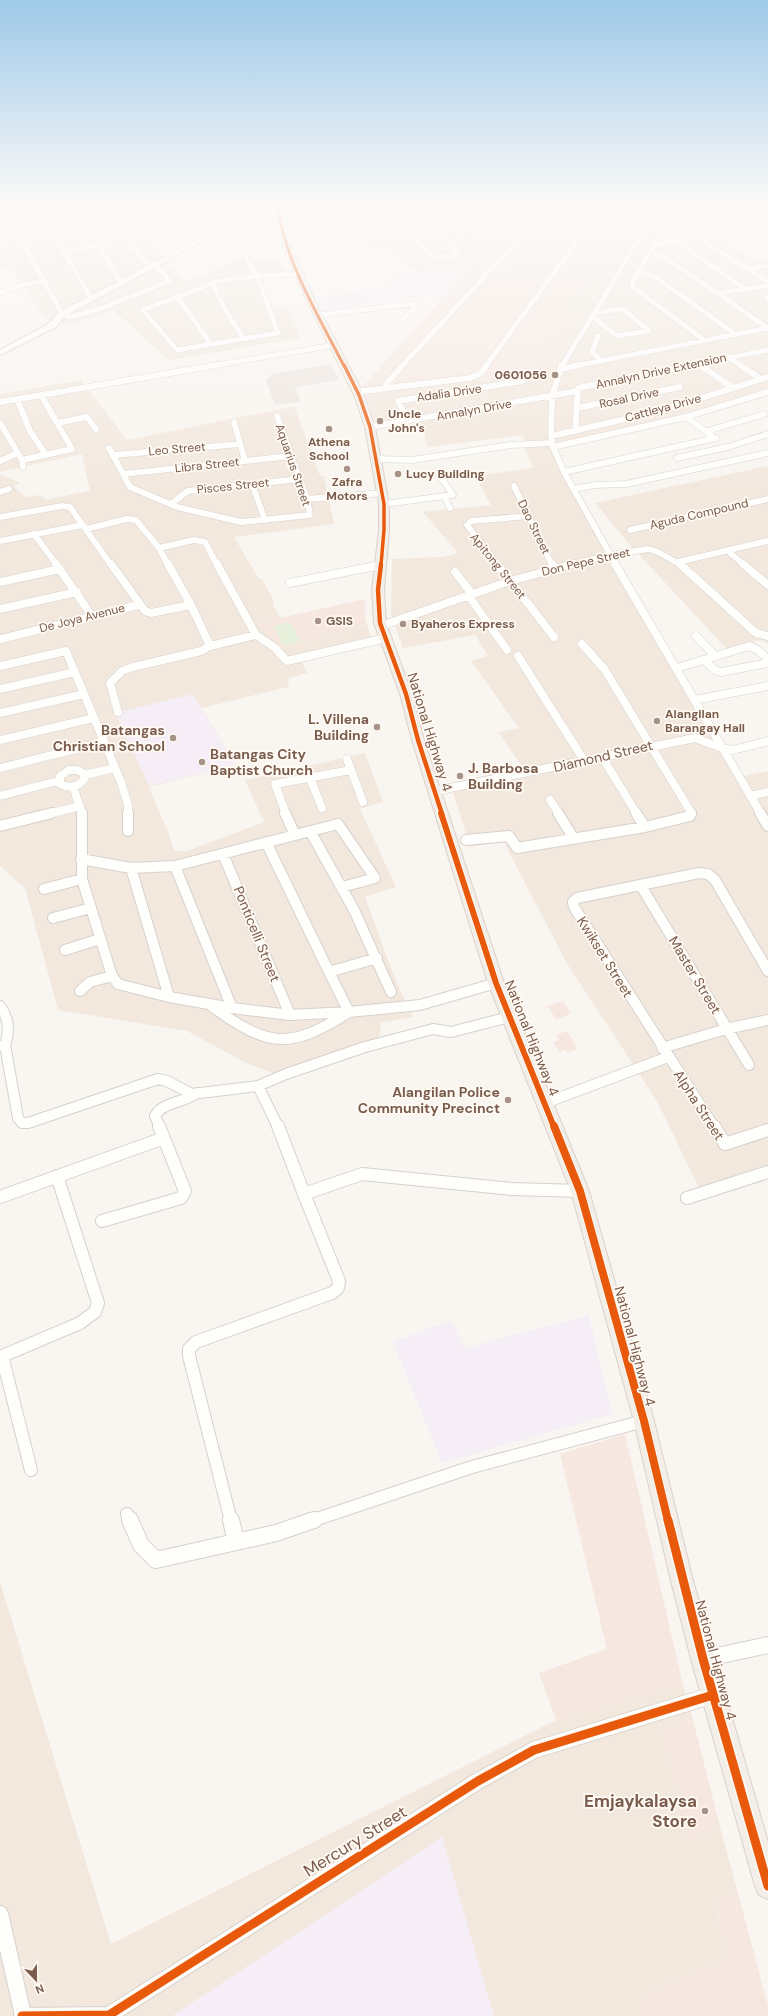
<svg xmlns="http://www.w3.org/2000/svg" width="768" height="2016" viewBox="0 0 768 2016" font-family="'DM Sans',sans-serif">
  <rect width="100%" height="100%" fill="#f9f5f0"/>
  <path fill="#f2e8de" d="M311,208H517L465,269L457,266L417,272L388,248L373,250L346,232L367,228L358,221L314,228L301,215L285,218L284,212Z
    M637,208H661L651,225L668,238L712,232L753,261L768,259V390L678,417L557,448L567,472L615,557L743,776L768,771V1168L699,1188L657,1101L566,962L504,842L470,847L450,783L523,768L498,732L519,728L471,661L488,656L475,635L403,648L391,614L392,559L443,557L458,553L423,512L491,505L475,476L533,468L525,449L523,435L428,447L421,421L377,428L366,395L530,373L539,355Z
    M92,228L100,246L144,239L187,281L250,254L273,309L288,307L301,338L169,360L114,311L69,325L46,320L12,268L1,270L0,268V245L19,241L16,238Z
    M81,380L127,440L294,406L320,476H324L334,524L234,537L259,579H262L275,603L272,604L281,618L259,624L282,646L367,625L373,643L302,662L307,673L289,678L288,687L202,708L235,764L149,787L168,832L174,851H187L264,822L245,780L365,753L383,802L360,809L396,887L365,897L395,979L413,1017L381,1023L379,1039L275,1074L246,1063L187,1031L58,1010L25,888L0,866V474L20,483L13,486L25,497L41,495L45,500L90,491L82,454L0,472V394Z
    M768,466V644L761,640L727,649L631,546L595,503Z
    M0,1582L111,1944L556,1720L683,1685L693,1720L664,1730L690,1839L720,1827L738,1893L713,1902L732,1958L641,1997L644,2016H0Z"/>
  <path fill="#f6e8e1" d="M517,208H637L539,355L530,373L366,395L362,386L370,379L446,293Z
    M301,225L304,227L311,226L318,231L290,236L289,227Z
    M266,259L267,261L279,260L286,274L259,275L253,260Z
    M365,599V618L367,625L282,646L263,631L258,623Z
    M563,1001L571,1013L557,1020L547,1006Z
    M567,1031L578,1049L567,1053L565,1050L559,1052L553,1042L559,1040L556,1035Z
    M625,1434L683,1685L556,1720L539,1673L607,1649L560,1454Z
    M693,1720L720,1827L689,1839L663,1730Z
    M738,1893L768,2006V2016H644L641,1997L732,1958L713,1901Z"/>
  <path fill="#ede5e0" d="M330,364L339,380L295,387L301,402L275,405L266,380L272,374Z"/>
  <path fill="#f6eef6" d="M457,266L465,269L446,293L322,311L316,297L398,285L390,276Z
    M193,694L235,764L149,786L115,713Z
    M589,1315L612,1414L442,1463L393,1342L451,1320L465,1348Z
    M442,1837L494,2016H172Z"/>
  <path fill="#e7f0db" d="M290,622L301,641L283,645L273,626Z"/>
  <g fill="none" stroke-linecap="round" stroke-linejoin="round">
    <defs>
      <path id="street-far5" d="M200,208L206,216
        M412,208L459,254
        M430,208L462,238
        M740,208H749
        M315,209L328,219L399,208
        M380,210L435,258L459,254
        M279,214L320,208
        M441,218L498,219
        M0,232L27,236L23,242L24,245L62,314L71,317L102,308L170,281L155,265
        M660,237L632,281L633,287L704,340
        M56,238L91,298
        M701,239L768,282
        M129,243L151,267
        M679,243L745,289
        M655,244L706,238
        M64,251L98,245L121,283
        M650,252L666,258L768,328
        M246,257L257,276
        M747,269L768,266
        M639,272L654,276L735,334
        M257,276L278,333L177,350L143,310L219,281Z
        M257,276L299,274
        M212,283L225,309L243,338
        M0,293L21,285L44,281
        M718,293L768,286
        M177,296L211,344
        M768,297V299
        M319,315L419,303L401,321
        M592,316L617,336L649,331L623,309L594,313
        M598,336L592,352L602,361
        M728,357L742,366
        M697,363L701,366
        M211,366L334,345
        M402,366L532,225L585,230L486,366
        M562,366L658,208
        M575,366L768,328
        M688,366L768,350"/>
      <path id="street-far4" d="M562,365L552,396L551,435L553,447L564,472L616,565
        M700,365L733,388
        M740,365L761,379
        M560,369L580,365
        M388,388L386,384L403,365
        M388,388L470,378L481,373L487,365
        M357,392L388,388
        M17,399L30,431L46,455
        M0,402L217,365
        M577,408L680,387
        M686,417L711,435
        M408,421L398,401L523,381
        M234,422L245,461
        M0,423L22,460L23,467
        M57,423L87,417L96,429
        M370,427L578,391
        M575,431L578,388L693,365
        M707,431L764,414
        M556,435L664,410L768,377
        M553,447L686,417L768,392
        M109,448L130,487L177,507L241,522L310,515L307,499L277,416
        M114,455L240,444
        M677,458L728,447L768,434
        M377,459L412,460L511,445L552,443
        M22,460L72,449L41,395
        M0,461L18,453
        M564,472L716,438
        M123,474L291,456
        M252,484L265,520
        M514,486L552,565
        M574,489L595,485L626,484L768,453
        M0,492L9,489
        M444,496L450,508
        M307,499L383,493
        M171,504L188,491L300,479
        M384,504L453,495L438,473
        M0,517L62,506L70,507L111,565
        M86,529L127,519L136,520L159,548L168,565
        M630,530L768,499
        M34,534L57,565
        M0,541L83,525
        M159,548L194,540L205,542L217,565
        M728,551L744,565
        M678,562L768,541
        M498,565L467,525L471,521L529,516
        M569,565L610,555L648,549L658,552L681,565"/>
      <path id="street-far3" d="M56,564L92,616
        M111,564L145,611L151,613L191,605
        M168,564L191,605L210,646
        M217,564L256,635
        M497,564L554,637
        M552,564L554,568
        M615,564L761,814
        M680,564L756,633L768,636
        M743,564L768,585
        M455,572L472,594
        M0,582L60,569
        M290,583L380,565
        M468,595L507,650
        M0,609L77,592
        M381,626L510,581L573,564
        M696,636L715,656
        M0,639L138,605
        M582,644L605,670L692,814
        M518,656L585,762
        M704,660L715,670L721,672L768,663
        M0,666L66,651L121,782L128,805V814
        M677,668L749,646L756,649L768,659
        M0,689L75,672
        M694,700L768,686
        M118,712L110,683L122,671L133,667L201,651L210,646L256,635L274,647L287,661L386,638
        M0,713L84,694
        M0,740L94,718
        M602,757L637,814
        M347,759L363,802
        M0,768L104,742
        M69,770H77L83,773L85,778C79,787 70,789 60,784V776Z
        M85,775L114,768
        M310,778L322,808
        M73,786L82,814
        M435,791L695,738L722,748L733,750L768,741
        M0,796L58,781
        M750,796L768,792
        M550,800L559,814
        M48,814L80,806
        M286,814L275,784L351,770"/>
      <path id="street-far2" d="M82,813V879L112,976L118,984L169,997L232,1008L290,1015L349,1012L420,1005L496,983
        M128,813V831
        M285,813L295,835
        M558,813L574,839
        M636,813L645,827
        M760,813L768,826
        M0,826L52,813
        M310,831L354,910L391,992
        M466,840L509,836L517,848L645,827L690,816L691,813
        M266,842L329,972
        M223,854L290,1015
        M81,859L131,868L175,866L338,824L375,878L342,887
        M175,866L232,1008
        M131,868L169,997
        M641,886L749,1065
        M44,889L82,879
        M53,918L91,908
        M65,950L100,939
        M80,991L90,982L112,976
        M210,1005C268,1047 288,1051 349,1012L329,972L377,958
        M0,1006C9,1018 10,1031 5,1045
        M0,1046L5,1045L18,1118L22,1123H28L158,1079L167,1081L192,1094L258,1086L278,1127
        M662,1048L726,1029L768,1020
        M258,1086L286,1074L365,1047L433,1029L451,1032L509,1017
        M545,1103L668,1057
        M160,1127L155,1116C162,1102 184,1103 197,1093
        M714,1127L574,907L573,902L577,898L699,873L708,874L715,880L768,971"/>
      <path id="street-far1" d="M278,1126L304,1194L362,1174L512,1189L580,1191
        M714,1126L725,1144L768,1130
        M0,1197L164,1138
        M687,1198L768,1172
        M102,1221L181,1198L185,1191L159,1126
        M2,1356L31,1470
        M0,1357L80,1323L95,1312L98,1303L57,1176
        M127,1514L130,1521
        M231,1521L189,1356V1349L196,1342L332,1293L338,1288L339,1281L304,1194
        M311,1521L472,1467L644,1421"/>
      <path id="street" d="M130,1520L141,1545L156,1560L276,1533L314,1520
        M231,1520L236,1542
        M703,1659L768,1645
        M0,1914L23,2015
        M22,2016L109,2015L478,1781L534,1750L713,1695"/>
      <path id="secondary" d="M258,208H265L65,316L56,327L0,355V350L50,323L59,312Z"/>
      <path id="primary" d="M275,208H281L284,224L293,252L317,305L364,395L375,427L389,504V530L384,590L386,623L412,694L424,740L504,983L589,1191L654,1421L692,1577L715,1659L768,1842V1899L759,1895L755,1886L691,1659L670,1577L634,1421L571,1191L488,983L412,740L400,694L374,623L372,590L379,530V504L365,427L354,395L309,305L285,252L276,224Z"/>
    </defs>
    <use href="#street-far5" stroke="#d7d1cb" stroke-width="6"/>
    <use href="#street-far4" stroke="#d7d1cb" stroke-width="7"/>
    <use href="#street-far3" stroke="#d7d1cb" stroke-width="9"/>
    <use href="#street-far2" stroke="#d7d1cb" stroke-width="12"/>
    <use href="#street-far1" stroke="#d7d1cb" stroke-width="14"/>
    <use href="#street" stroke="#d7d1cb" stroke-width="18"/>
    <use href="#secondary" stroke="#d9d2cb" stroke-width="2"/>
    <use href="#primary" stroke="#dad1cc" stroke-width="2"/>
    <use href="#street-far5" stroke="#fefefd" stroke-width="5"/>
    <use href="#street-far4" stroke="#fefefd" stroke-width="6"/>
    <use href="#street-far3" stroke="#fefefd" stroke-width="8"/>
    <use href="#street-far2" stroke="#fefefd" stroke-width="10"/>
    <use href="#street-far1" stroke="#fefefd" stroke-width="12"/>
    <use href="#street" stroke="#fefefd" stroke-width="16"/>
    <use href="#secondary" fill="#fefefd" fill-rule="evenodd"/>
    <use href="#primary" fill="#f3eee8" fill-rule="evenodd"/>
    <defs>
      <path id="cycleway-far5" d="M278,208C285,261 320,319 344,366"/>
      <path id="cycleway-far4" d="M344,365L359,395L370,427L384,504V530L381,565"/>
      <path id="cycleway-far3" d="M381,564L378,590L380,623L406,694L418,740L442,814"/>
      <path id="cycleway-far2" d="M441,813L496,983L554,1127"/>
      <path id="cycleway-far1" d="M554,1126L580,1191L644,1421L668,1521"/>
      <path id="cycleway" d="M668,1520L703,1659L768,1886
        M22,2016L109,2015L478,1781L534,1750L713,1695"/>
    </defs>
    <use href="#cycleway-far5" stroke="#fffaf3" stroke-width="4"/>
    <use href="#cycleway-far4" stroke="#fffaf3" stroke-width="5"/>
    <use href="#cycleway-far3" stroke="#fffaf3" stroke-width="6"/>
    <use href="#cycleway-far2" stroke="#fffaf3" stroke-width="8"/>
    <use href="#cycleway-far1" stroke="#fffaf3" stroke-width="10"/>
    <use href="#cycleway" stroke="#fffaf3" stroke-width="12"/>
    <use href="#cycleway-far5" stroke="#e8590c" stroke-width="3"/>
    <use href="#cycleway-far4" stroke="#e8590c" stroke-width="3.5"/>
    <use href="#cycleway-far3" stroke="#e8590c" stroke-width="4.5"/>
    <use href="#cycleway-far2" stroke="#e8590c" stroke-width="6"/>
    <use href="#cycleway-far1" stroke="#e8590c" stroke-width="8"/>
    <use href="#cycleway" stroke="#e8590c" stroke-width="9"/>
  </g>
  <linearGradient id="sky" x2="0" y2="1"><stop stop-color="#9ec9e9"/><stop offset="0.42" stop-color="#fcfaf8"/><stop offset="1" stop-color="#fcfaf8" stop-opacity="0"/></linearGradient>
  <rect width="768" height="490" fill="url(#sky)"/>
  <g fill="#a69286" stroke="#fffaf3" stroke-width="1.5">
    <circle cx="555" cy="375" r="4"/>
    <circle cx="380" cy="421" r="4"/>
    <circle cx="329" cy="429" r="4"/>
    <circle cx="347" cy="469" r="4"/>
    <circle cx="398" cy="474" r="4"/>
    <circle cx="318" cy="621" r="4"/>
    <circle cx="403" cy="624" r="4"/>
    <circle cx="657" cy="721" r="4"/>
    <circle cx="377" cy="727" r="4"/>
    <circle cx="173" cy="738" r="4"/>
    <circle cx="202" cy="762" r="4"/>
    <circle cx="460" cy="776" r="4"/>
    <circle cx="508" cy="1100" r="4"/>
    <circle cx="705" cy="1811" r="4"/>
  </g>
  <g text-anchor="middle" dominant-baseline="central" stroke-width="3.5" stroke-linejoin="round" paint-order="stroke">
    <g font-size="12" fill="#7a5c4d" stroke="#fffaf3">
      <text transform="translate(661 371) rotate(-12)">Annalyn Drive Extension</text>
      <text transform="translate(449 393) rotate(-8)">Adalia Drive</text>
      <text transform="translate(629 398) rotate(-12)">Rosal Drive</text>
      <text transform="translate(663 408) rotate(-15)">Cattleya Drive</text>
      <text transform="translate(474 410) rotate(-10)">Annalyn Drive</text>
      <text transform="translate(177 449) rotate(-5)">Leo Street</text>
      <text transform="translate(207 465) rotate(-6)">Libra Street</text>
      <text transform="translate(293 465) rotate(71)">Aquarius Street</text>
      <text transform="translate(233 486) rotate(-6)">Pisces Street</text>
      <text transform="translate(699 514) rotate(-13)">Aguda Compound</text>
      <text transform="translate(534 527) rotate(64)">Dao Street</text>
      <text transform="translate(586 562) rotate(-13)">Don Pepe Street</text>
      <text transform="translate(498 566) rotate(51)">Apitong Street</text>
      <text transform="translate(82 618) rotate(-14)">De Joya Avenue</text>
    </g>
    <g font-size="12" font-weight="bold" fill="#7a5c4d" stroke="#fffaf3" text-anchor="start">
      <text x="547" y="375" text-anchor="end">0601056</text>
      <text x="388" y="414">Uncle<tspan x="388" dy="14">John's</tspan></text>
      <text x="329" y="442" text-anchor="middle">Athena<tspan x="329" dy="14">School</tspan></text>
      <text x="406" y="474">Lucy Building</text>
      <text x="347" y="482" text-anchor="middle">Zafra<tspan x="347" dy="14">Motors</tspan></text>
      <text x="326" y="621">GSIS</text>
      <text x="411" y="624">Byaheros Express</text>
      <text x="665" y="714">Alangilan<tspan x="665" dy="14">Barangay Hall</tspan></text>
    </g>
    <g font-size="14" font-weight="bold" fill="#7a5c4d" stroke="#fffaf3" text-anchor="end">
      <text x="369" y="719">L. Villena<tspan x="369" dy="16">Building</tspan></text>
      <text x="165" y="730">Batangas<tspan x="165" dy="16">Christian School</tspan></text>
      <text x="210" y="754" text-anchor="start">Batangas City<tspan x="210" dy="16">Baptist Church</tspan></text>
      <text x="468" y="768" text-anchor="start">J. Barbosa<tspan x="468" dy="16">Building</tspan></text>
      <text x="500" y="1092">Alangilan Police<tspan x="500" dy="16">Community Precinct</tspan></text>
    </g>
    <g font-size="14" fill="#7a5c4d" stroke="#fffaf3">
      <text transform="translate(430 732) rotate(73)">National Highway 4</text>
      <text transform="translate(603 756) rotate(-13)">Diamond Street</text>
      <text transform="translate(257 934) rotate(68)">Ponticelli Street</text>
      <text transform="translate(605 957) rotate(58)">Kwikset Street</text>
      <text transform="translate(695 975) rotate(59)">Master Street</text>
      <text transform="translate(532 1038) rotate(68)">National Highway 4</text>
      <text transform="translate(699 1105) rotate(57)">Alpha Street</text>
      <text transform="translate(635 1346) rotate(75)">National Highway 4</text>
      <text transform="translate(716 1660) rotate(75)">National Highway 4</text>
    </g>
    <g font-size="17" font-weight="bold" fill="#7a5c4d" stroke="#fffaf3" text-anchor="end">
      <text x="697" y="1801">Emjaykalaysa<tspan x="697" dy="20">Store</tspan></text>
    </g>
    <g font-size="17" fill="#7a5c4d" stroke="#fffaf3">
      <text transform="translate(355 1841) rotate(-32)">Mercury Street</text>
    </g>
  </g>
  <g transform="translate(36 1980) rotate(158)" stroke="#fffaf3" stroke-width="3" paint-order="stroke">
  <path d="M0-3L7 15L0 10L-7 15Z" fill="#7a5c4d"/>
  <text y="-6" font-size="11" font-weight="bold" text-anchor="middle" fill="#7a5c4d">N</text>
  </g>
</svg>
